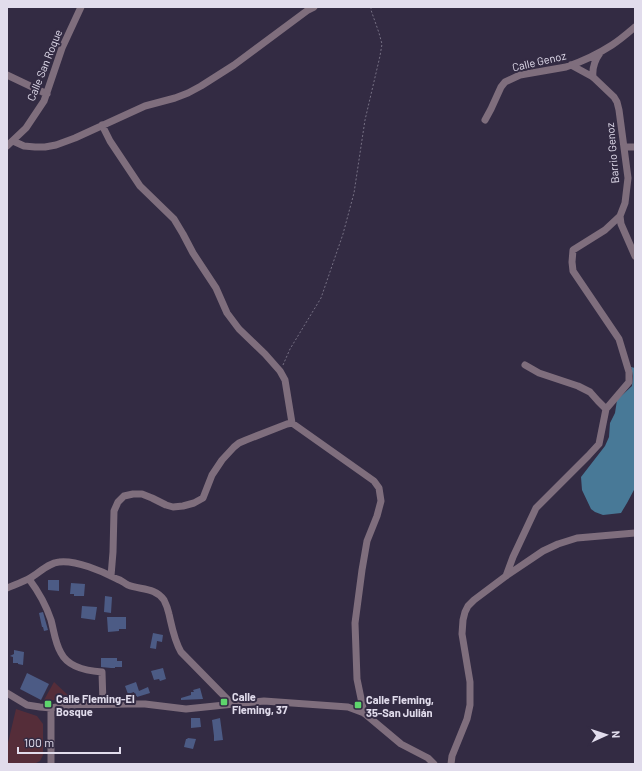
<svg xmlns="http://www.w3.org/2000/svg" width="642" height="771" viewBox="0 0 642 771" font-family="Barlow,sans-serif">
  <rect width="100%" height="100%" fill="#332b43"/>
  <path fill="#552d39" d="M54,682L71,698L69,700H44Z
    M16,709L37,716L43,724V755L40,761L34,764H7V747Z"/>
  <path fill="#487997" d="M631,367L635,368V488L627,503L621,513L603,515L595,512L591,509L582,490L581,477L605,446L609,437L610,423L615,413L617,400L632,386L633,376Z"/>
  <path fill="#4c5b85" d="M48,580H59V591L48,590Z
    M71,583L85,584L84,596H74V594H70Z
    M105,596L112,597L111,613L104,612Z
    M82,606L97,607L95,620L81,618Z
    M43,612L48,630L44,631L43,627H42L39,613Z
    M107,617H126V629H119V631L108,632Z
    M153,633L163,635L162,642L157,641L156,649L150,648Z
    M14,650L24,652L23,665L18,664V663H13V657L10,656L14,654Z
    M101,658H117V661H122V667H115V668H111L101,667Z
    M163,668L166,679L160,681L159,679L154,680L151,671Z
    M27,673L49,684L41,700L20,689Z
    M136,682L139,691L148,687L150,693L137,697V696H135L134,692L128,694L125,686Z
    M200,688L203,699L181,700V698L191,695V692H194L193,690Z
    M191,718H200L201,727L191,728Z
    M220,718L223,740L214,741V736L212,720Z
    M188,738L196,739L193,749L184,747L186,739H187Z"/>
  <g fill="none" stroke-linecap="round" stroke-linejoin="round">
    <path stroke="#767084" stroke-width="1" stroke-dasharray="2 2" stroke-linecap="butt" d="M283,365L290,349L321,298L343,234L354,193L365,120L380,56L382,44L379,33L371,10V7"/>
    <path stroke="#7f6e7d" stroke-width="7" d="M571,65L593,77L614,97L617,102L619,110L628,178L625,203L620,216L621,224L635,256
      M7,75L47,94
      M593,77C592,68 595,60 600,53
      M485,120L491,109L501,87L505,82L520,75L566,67C581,62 598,54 612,45C620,40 628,33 635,27
      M102,125L110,141L140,186L174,219L183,234L193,253L216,288L227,313L239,329L265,354L280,371L285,380L292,423
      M13,141L24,146L35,147H45L56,145L75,138L145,106L175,98L188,93L201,86L234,65L308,10L314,7
      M7,146L26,128L44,101L62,48L81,7
      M624,147H635
      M525,365L539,373L578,386L590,392L598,401L606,409
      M111,576L113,552L114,511L118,502L124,496L133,494H142L152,498L166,505L173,507L183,506L194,503L203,498L212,475L222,460L234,447L239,443L246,440L287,424L292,423L374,481L379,488L381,501L377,516L367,541L362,570L355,623L357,679L364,713
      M506,576L513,557L536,508L588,456L599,444L606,409L629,382V372L619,339L573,271L572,262L573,250L605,230L620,216
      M29,579C38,591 46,605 51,620C54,631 55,643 61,653C68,667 87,671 102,672L103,704
      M7,588C14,585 23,582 30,578C39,573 48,563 59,562C76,560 102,571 117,579C121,580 124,583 128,585C140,590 155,587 164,600C166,604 168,609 169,614C172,627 174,640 181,652L232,704
      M7,693L27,705L40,707L51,708L68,705L128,704H145L186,709L264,701L348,707L364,713L401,744L428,758L434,764
      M51,708V764
      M451,764L452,756L467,719L470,705V682L462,634L463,620L465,612L468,606L474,600L506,576L543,551L558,544L577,538L635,533"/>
  </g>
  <g fill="#5ed56c" stroke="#332b43" stroke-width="1.5">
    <rect x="220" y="698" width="8" height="8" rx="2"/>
    <rect x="44" y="700" width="8" height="8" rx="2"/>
    <rect x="354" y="701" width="8" height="8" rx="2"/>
  </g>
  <g text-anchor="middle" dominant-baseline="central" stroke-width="4" stroke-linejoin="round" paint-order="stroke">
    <g font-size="11" fill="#e1dcec" stroke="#332b43">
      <text transform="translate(539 61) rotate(-13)">Calle Genoz</text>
      <text transform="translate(44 65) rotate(-68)">Calle San Roque</text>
      <text transform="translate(612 153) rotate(-95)">Barrio Genoz</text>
    </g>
    <g font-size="11" font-weight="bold" fill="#e1dcec" stroke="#332b43" text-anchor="start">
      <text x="232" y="696">Calle<tspan x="232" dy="13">Fleming, 37</tspan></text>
      <text x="56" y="698">Calle Fleming-El<tspan x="56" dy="13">Bosque</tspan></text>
      <text x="366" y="699">Calle Fleming,<tspan x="366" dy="13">35-San Julián</tspan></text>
    </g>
  </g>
  <rect width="642" height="771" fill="none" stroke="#e1dcec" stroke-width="16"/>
  <g transform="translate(606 735) rotate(87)" stroke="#332b43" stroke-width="3" paint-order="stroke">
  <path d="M0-3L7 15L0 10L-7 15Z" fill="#e1dcec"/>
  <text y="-6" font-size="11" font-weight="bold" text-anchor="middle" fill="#e1dcec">N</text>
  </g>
  <path d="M18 747v6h102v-6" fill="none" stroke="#e1dcec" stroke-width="2"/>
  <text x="24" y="747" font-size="12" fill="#e1dcec" stroke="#332b43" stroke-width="3" paint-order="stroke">100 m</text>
</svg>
